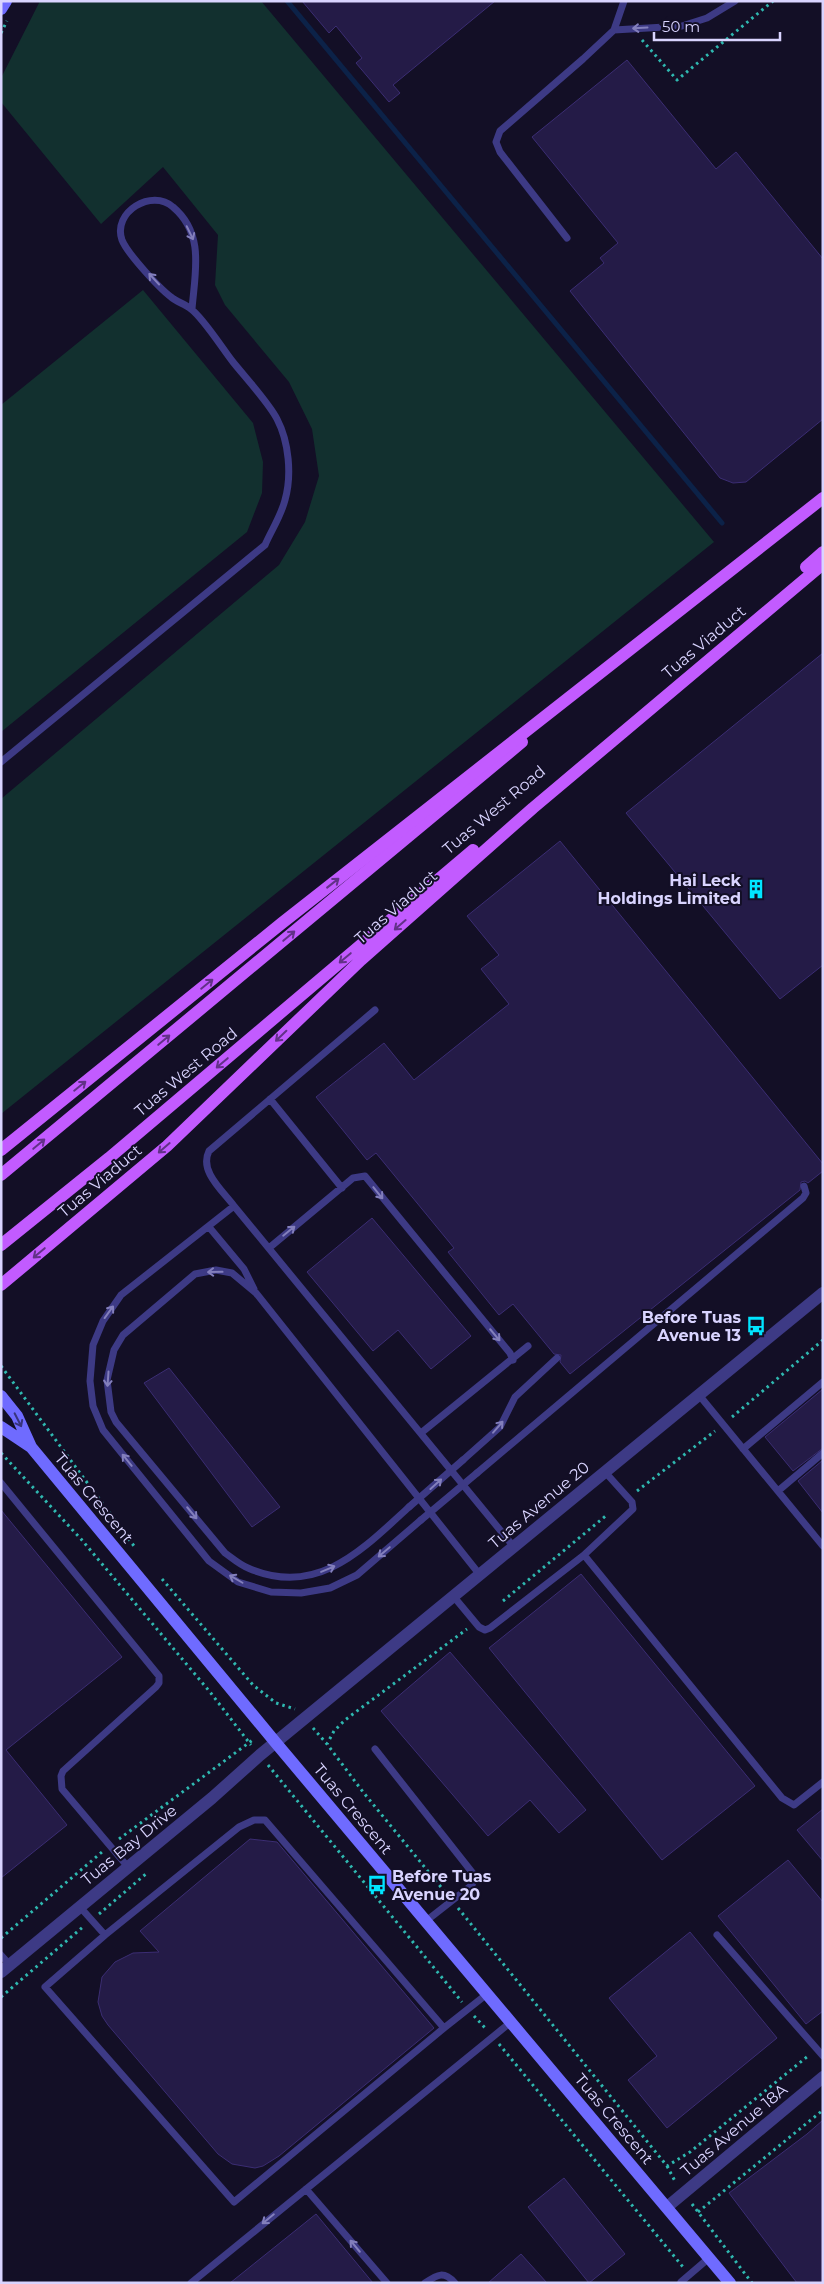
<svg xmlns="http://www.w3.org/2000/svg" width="824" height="2284" viewBox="0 0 824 2284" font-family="Montserrat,sans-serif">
  <rect width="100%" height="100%" fill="#130f26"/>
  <path fill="#12302f" d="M40,1H261L714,542L1,1114V799L279,565L305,522L319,476L312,429L289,382L225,305L215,285L218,235L163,167L101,224L1,102V78Z
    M143,290L253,423L263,462L262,493L247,532L1,732V405Z"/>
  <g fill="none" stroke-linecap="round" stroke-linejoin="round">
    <path stroke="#0c2248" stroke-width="5" d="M287,1L722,523"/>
  </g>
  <path fill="#241b47" stroke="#3b2d73" d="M302,1H495L393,85L400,93L389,102L356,63L362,58L336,26L329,33Z
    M627,60L716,169L736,152L823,259V419L746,482L733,483L720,478L570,291L604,263L600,258L618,243L532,137Z
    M823,653V965L780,999L626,813Z
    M560,841L823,1164V1171L808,1183L805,1181L801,1182L800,1190L570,1374L560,1362L561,1355L554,1354L513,1304L499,1315L448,1252L454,1248L376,1153L367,1160L316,1097L384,1043L414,1080L509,1004L481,969L499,955L467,916Z
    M372,1218L471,1336L431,1369L398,1330L373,1351L307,1272Z
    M169,1368L280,1507L252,1527L144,1383Z
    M823,1389V1448L793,1471L765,1437Z
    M823,1460V1513L798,1481Z
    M1,1510L122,1657L6,1750L67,1825L1,1878Z
    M581,1574L755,1786L662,1860L489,1648Z
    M450,1652L586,1810L559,1833L530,1800L488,1836L381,1711Z
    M823,1809V1861L797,1830Z
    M250,1839L277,1842L434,2028L279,2156L263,2166L255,2168L232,2164L218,2154L108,2025L102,2016L98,2002L102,1977L115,1962L133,1953L159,1952L140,1931Z
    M788,1860L823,1902V2011L806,2024L718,1916Z
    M690,1932L777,2038L667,2128L628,2080L657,2056L609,1998Z
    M823,2120V2283H797L729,2193L807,2134Z
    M564,2178L625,2254L589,2283L528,2207Z
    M316,2214L373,2283H230Z
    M521,2254L547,2283H488Z"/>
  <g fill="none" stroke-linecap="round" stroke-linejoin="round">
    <path stroke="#2fb8b0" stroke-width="3" stroke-dasharray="2.5 4" stroke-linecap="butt" d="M1,33L7,21
      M642,40L677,80L773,1
      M1,1366L134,1546
      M732,1417L823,1340
      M1,1453L81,1539L210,1692L251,1745
      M637,1491L715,1431
      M162,1579L253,1685L276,1703L295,1709
      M503,1601L608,1514
      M313,1728L327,1744
      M268,1765L462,2002
      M119,1839L254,1739
      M445,1892L363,1792L327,1744L334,1731L345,1720L467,1629
      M458,1908L667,2166L690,2152L808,2056
      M99,1914L147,1873
      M1,1938L102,1852
      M1,1997L84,1926
      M474,2016L487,2030
      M499,2044L683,2267
      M667,2166L676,2183
      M692,2204L752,2283
      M698,2212L823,2110"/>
    <path stroke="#3d3a85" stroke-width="7" d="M614,30L682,26L707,18L735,1
      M567,238L500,152L496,142L500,131L583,59L614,30L624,1
      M1,762L265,545C271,531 281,516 285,500C292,475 289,442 277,419C269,403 245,377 233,362C222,348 204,319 191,309C185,304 177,302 171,297C159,288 127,253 122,240C112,212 152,188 173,207C205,234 195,272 192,309
      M375,1010L209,1151C199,1171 222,1190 234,1206L514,1547
      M270,1099L342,1188
      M234,1206L121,1295L103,1321L93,1345L90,1381L93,1406L103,1430L209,1561L238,1582L271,1592L301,1593L330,1588L357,1575L421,1520
      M209,1227L244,1269L254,1289
      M269,1248L353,1178L365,1176L510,1353L513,1360
      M699,1395L823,1546
      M421,1433L528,1346
      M743,1449L823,1382
      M463,1460L500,1427L515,1397L557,1358
      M605,1472L632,1502L633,1509L584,1555L782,1798L794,1805L823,1782
      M477,1473L803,1198L806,1193L804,1186
      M1,1483L159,1676V1683L156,1687L63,1771L61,1776L62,1789L128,1867
      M778,1491L823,1453
      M409,1507C362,1550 317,1598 248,1568C240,1565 232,1558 225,1553L116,1422L111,1412L107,1380L114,1350L123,1335L195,1274L216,1270L232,1273L256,1293L480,1575
      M454,1597L479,1627L485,1630L490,1628L584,1555
      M375,1749L475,1876L472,1885L426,1921
      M80,1907L105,1935L239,1827L254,1820H265L444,2028L234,2202L45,1987L105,1935
      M717,1935L823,2056
      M1,1955L10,1965
      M444,2028L487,1994
      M306,2189L387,2283
      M681,2282L709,2258
      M191,2283L511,2022
      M425,2283C438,2274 444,2271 455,2283"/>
    <path stroke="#3d3a85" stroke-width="12" d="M1,1972L212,1798L260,1755L823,1293
      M667,2207L823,2077"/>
    <path stroke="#6f6bff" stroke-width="12" d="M1,9L6,1
      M1,1396L17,1416L31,1447L276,1743L730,2283
      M1,1427L31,1447"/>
    <path stroke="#c25bff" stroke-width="12" d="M806,567L823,552
      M1,1175L522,742
      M1,1245L109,1158L473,850
      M1,1285L167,1146L361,960L533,808L823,564"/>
    <path stroke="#3d3a85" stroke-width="7" d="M409,1507L463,1460
      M421,1520L477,1473"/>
    <path stroke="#c25bff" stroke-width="12" d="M1,1150L282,923L823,498"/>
  </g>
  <defs><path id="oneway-shaft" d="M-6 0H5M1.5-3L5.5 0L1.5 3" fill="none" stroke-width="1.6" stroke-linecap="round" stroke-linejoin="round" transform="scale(1.25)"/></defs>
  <g stroke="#837fbc">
    <use href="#oneway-shaft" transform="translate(640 28) rotate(177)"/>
    <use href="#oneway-shaft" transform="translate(190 233) rotate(64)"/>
    <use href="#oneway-shaft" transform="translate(154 279) rotate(-133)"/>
    <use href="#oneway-shaft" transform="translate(378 1193) rotate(51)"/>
    <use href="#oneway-shaft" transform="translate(289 1231) rotate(-39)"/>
    <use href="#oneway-shaft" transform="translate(215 1272) rotate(179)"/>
    <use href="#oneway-shaft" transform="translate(109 1312) rotate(-54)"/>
    <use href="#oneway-shaft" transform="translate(495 1335) rotate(50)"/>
    <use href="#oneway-shaft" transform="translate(108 1379) rotate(94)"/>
    <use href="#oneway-shaft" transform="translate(498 1427) rotate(-49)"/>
    <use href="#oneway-shaft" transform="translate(127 1460) rotate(-129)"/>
    <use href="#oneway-shaft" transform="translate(436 1484) rotate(-42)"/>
    <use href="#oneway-shaft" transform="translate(192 1513) rotate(50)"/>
    <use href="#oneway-shaft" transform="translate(384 1552) rotate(140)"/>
    <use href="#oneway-shaft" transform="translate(328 1569) rotate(-23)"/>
    <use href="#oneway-shaft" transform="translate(236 1579) rotate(-150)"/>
    <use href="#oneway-shaft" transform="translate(268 2219) rotate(141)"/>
    <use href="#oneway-shaft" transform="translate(355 2246) rotate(-130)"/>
  </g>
  <g stroke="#623188">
    <use href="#oneway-shaft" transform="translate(333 883) rotate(-38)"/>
    <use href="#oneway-shaft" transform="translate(400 925) rotate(139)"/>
    <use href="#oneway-shaft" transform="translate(289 936) rotate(-40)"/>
    <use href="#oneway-shaft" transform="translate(345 958) rotate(140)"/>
    <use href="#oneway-shaft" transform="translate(207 984) rotate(-39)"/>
    <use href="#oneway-shaft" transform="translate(281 1036) rotate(136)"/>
    <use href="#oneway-shaft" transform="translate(164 1040) rotate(-40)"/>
    <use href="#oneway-shaft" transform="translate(222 1063) rotate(140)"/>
    <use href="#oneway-shaft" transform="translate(80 1086) rotate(-39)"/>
    <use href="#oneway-shaft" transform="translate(39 1144) rotate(-40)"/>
    <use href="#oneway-shaft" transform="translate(164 1148) rotate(139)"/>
    <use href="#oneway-shaft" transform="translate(39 1253) rotate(140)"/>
  </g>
  <use stroke="#38347d" href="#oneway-shaft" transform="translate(18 1420) rotate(63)"/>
  <defs>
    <symbol id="building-bare" viewBox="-9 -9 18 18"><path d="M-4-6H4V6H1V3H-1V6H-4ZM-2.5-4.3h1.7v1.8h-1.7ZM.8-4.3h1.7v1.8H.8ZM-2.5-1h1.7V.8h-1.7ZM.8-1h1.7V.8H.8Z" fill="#00e5ff" stroke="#130f26" stroke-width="2.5" paint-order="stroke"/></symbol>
    <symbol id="bus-bare" viewBox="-9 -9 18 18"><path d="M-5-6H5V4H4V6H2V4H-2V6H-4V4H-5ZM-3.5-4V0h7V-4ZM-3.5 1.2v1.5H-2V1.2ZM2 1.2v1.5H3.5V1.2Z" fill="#00e5ff" stroke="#130f26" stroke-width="2.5" paint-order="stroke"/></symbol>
  </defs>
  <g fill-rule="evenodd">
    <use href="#building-bare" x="742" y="875" width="28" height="28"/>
    <use href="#bus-bare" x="742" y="1312" width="28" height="28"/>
    <use href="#bus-bare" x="363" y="1871" width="28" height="28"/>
  </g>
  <g text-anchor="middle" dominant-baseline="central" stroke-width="4" stroke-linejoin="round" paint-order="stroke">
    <g font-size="16" fill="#d9d4ff" stroke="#130f26">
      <text transform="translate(704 642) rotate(-40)">Tuas Viaduct</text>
      <text transform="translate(494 810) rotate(-40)">Tuas West Road</text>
      <text transform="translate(396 907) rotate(-41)">Tuas Viaduct</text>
      <text transform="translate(186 1072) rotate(-40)">Tuas West Road</text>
      <text transform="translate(100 1181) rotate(-40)">Tuas Viaduct</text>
      <text transform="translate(94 1498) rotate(50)">Tuas Crescent</text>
      <text transform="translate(539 1505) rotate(-40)">Tuas Avenue 20</text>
      <text transform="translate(353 1809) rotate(50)">Tuas Crescent</text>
      <text transform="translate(129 1845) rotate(-39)">Tuas Bay Drive</text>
      <text transform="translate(614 2119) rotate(50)">Tuas Crescent</text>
      <text transform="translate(734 2130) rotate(-40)">Tuas Avenue 18A</text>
    </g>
    <g font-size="16" font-weight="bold" fill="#d9d4ff" stroke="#130f26" text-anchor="end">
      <text x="741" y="880">Hai Leck<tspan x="741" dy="18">Holdings Limited</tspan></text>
      <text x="741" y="1317">Before Tuas<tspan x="741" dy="18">Avenue 13</tspan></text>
      <text x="392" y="1876" text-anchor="start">Before Tuas<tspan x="392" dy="18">Avenue 20</tspan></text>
    </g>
  </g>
  <rect width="824" height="2284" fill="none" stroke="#d9d4ff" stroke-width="5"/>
  <path d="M654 32v8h126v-8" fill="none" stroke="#d9d4ff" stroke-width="2.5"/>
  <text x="662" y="32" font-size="15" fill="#d9d4ff" stroke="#130f26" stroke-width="4" paint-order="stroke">50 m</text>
</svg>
